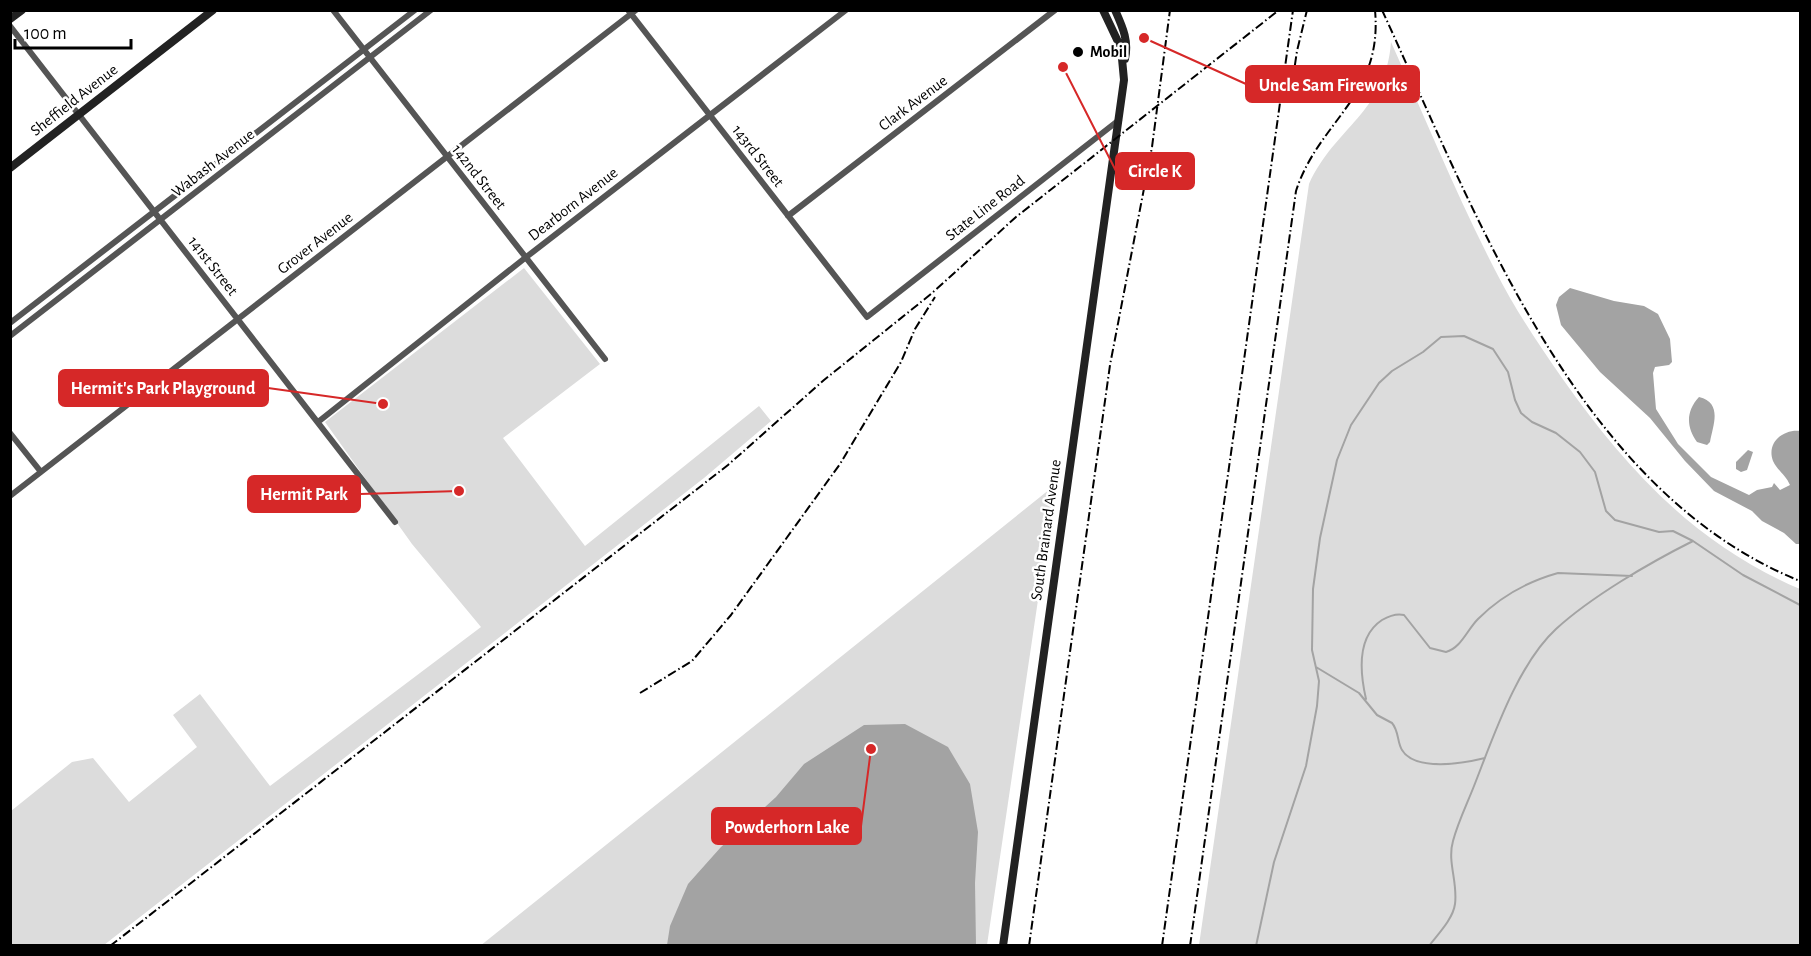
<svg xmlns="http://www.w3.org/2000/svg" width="1811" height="956" viewBox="0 0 1811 956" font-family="'Alegreya Sans',sans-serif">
  <rect width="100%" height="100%" fill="#fff"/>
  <path fill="#dcdcdc" d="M1391,42C1425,118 1457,196 1495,270C1514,308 1538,343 1562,378C1626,469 1696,545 1800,589V945H1199L1309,184C1335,127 1386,112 1391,42Z
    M524,268L600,364L503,438L585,546L759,406L771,421L704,478L104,945L11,946V811L72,762L93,758L129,802L197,747L173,715L200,694L270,786L481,627L412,544L325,422Z
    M1055,485L987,945L480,946Z"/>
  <path fill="#a3a3a3" d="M1570,288L1614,301L1644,306L1658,314L1670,339L1672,362L1669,365L1655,367L1653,373L1656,409L1678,444L1711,477L1749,495L1757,490L1772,487L1774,483L1780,490L1790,485C1786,475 1777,470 1773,461C1766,442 1784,429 1800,431V544H1796L1784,533L1762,521L1752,511L1714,491L1685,461L1650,418L1600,372L1561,325L1556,305L1559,297Z
    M1699,397C1723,403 1713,425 1710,442L1707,445L1697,442C1686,427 1686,411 1699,397Z
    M1748,450L1753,452L1747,470L1741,472L1736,469V462Z
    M905,724L948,747L970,784L978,832L975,883L976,945H667L670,926L688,884L721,847L776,797L804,764L864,725Z"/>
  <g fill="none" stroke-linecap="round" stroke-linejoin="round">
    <path stroke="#a3a3a3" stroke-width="2" d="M1316,667L1359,693L1377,715L1392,723C1399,731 1397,742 1402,750C1415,772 1465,763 1485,758
      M1366,699C1360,673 1356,637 1382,620C1389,616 1396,613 1404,615L1430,648L1446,652C1461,648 1467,630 1478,619C1501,596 1526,582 1558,573L1632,576
      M1256,946L1274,862L1306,766L1317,706L1319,681L1312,650L1313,589L1320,538L1337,460L1351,425L1379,383L1392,371L1423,352L1441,337L1464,336L1493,349L1508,372L1515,400L1521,413L1532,422L1556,433L1580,452L1595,472L1606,511L1615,520L1659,532L1673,531L1693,541L1743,575L1800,605
      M1429,946C1438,934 1453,919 1455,904C1458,882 1447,862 1453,841C1458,822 1467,804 1474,786C1493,738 1517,665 1556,629C1591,597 1649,563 1693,541"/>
    <path stroke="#555" stroke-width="6" d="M333,10L605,359
      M628,10L867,317L1119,120
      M10,26L395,522
      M788,216L1055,10
      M10,323L415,10
      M10,336L431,10
      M318,422L525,258L846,10
      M10,433L41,472
      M10,496L636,10"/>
    <path stroke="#222" stroke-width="8" d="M1115,10C1123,28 1129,41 1125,59
      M10,19L22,10
      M10,168L213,10
      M1003,946L1124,80L1121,48L1103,10"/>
    <path stroke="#000" stroke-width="2" stroke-dasharray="9 3 1.5 3" stroke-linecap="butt" d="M1382,10C1476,214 1577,491 1800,581
      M1290,98L1297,51L1307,10
      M640,693L692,661L731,615L840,464L901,362L915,329L935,297
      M110,946L728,465L824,380L931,294L1016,217L1279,10
      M1029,946L1110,365L1152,147L1170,10
      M1162,946L1293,10
      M1190,946L1296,191C1319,120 1383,97 1375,10"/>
  </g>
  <circle fill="#000" stroke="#fff" stroke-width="2" cx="1078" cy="52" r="6"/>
  <g text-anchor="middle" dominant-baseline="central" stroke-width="5" stroke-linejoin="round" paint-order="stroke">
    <g font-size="16" font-weight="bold" fill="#000" stroke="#fff" text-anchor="start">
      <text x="1090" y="52">Mobil</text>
    </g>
    <g font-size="16" fill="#000" stroke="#fff">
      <text transform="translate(74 100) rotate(-38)">Sheffield Avenue</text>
      <text transform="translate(913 103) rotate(-37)">Clark Avenue</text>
      <text transform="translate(758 156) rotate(52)">143rd Street</text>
      <text transform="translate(213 163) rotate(-38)">Wabash Avenue</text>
      <text transform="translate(479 177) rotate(52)">142nd Street</text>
      <text transform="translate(573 204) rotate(-38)">Dearborn Avenue</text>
      <text transform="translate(985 208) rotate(-38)">State Line Road</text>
      <text transform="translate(315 243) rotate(-38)">Grover Avenue</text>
      <text transform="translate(213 266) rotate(52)">141st Street</text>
      <text transform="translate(1046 530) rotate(-82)">South Brainard Avenue</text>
    </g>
  </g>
  <path fill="none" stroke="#d62828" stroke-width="2" d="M1144 38L1246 84M1063 67L1116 171M383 404L268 388M459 491L360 494M871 749L861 826"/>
  <g fill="#d62828" stroke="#fff" stroke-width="2">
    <circle cx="1144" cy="38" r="6"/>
    <circle cx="1063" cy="67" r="6"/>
    <circle cx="383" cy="404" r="6"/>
    <circle cx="459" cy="491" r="6"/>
    <circle cx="871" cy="749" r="6"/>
  </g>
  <g fill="#d62828" stroke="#d62828" stroke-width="2">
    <rect x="1246" y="66" width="173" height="36" rx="6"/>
    <rect x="1116" y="153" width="78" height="36" rx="6"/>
    <rect x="59" y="370" width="209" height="36" rx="6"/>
    <rect x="248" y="476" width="112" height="36" rx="6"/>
    <rect x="712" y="808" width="149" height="36" rx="6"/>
  </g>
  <g font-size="18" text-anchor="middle" font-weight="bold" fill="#fff">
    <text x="1333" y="91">Uncle Sam Fireworks</text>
    <text x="1155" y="177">Circle K</text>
    <text x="163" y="394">Hermit's Park Playground</text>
    <text x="304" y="500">Hermit Park</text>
    <text x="787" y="833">Powderhorn Lake</text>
  </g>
  <rect width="1811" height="956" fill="none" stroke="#000000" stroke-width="24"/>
  <path d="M15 39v9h116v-9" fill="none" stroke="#000000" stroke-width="3"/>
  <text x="24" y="39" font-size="18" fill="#000000" stroke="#ffffff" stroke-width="4.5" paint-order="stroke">100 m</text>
</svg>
